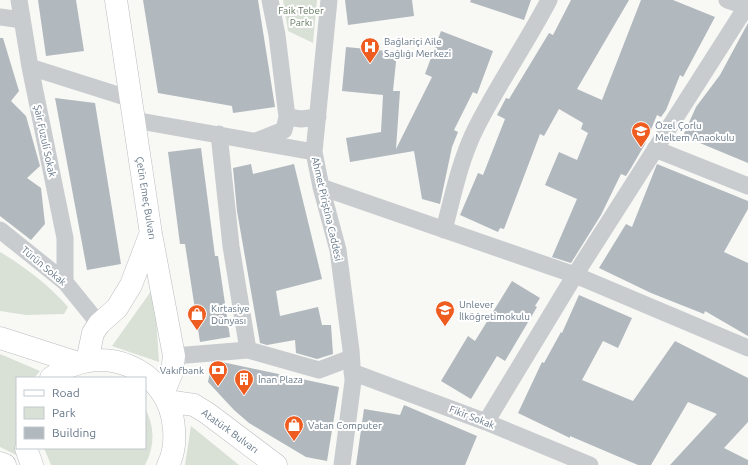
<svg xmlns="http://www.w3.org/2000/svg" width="748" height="465" viewBox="0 0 748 465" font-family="Ubuntu,sans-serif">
  <rect width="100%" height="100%" fill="#f8f8f5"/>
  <path fill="#d9e1d6" d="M283,0H317L313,43L288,31Z
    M0,252C25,267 49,285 68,307L64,314L26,315L0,311Z
    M154,287L159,362L112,346Z
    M0,354L40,371L34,378H17V448L22,458L0,447Z
    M145,408C155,427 155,446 145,465H51L44,448H145Z
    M191,426L239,465H185Z"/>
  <path fill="#b1b8be" d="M38,0H76L84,51L46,56Z
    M143,0H258L275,107L233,113L232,106L158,93Z
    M345,0H412L414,16L348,25Z
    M471,0H531L524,20L470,2Z
    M571,0H629L577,89L602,100L641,0H673L715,17L683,77L680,75L666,110L661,117L657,115L645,144L631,168L626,176L621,174L601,215L571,263L552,257L577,199L545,185L559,152L577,160L588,133L581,129L583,123L559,109L544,136L540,134L504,229L500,228L498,232L460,215L478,173L483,175L505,119L497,115L506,98L509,99L549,33L553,35Z
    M748,23V163L683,136L696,107L720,75Z
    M441,31L493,51L477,94L473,92L454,130L458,132L452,147L440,204L422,199L414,151L350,162L346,138L381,132L383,95L342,91L346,47L397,52L393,91H400L396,149L432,77L425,74Z
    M0,38H3L19,91L11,101L26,116L40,166L27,178L41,188L45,224L31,240L0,216Z
    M55,98L95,103L121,264L87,270Z
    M201,148L215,256H218L230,337L200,342L185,244H180L168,152Z
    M251,164L253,174L294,164L322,279L276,291L280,316L318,307L322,325H331L333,354L317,359L296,353L295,340L267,345L260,343L237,211L233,168Z
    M657,164L748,201V209L724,252L748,263V336L705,311L704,314L651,293L599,268L626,224L632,227Z
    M512,281L540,298L535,306L537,307L505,361L497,356L471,399L441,381L468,336L475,341Z
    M579,295L632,318L618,348L603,341L582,380L633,401L675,341L748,378V422L724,448L748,460V465H670L717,414L688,402L651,465H638L570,436V438L518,413L542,362L544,363L561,332L562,333Z
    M222,362L339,387L327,461L306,457L249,423L234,410L208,382L212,363Z
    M404,405L477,436L465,465H356L364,409L400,415Z"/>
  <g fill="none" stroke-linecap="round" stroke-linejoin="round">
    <defs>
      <path id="primary" d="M116,0L151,234L174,356L172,372L163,394
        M0,338L78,363
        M87,361L93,333L99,324L117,308L131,285L150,235
        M51,378C98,339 170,367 174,429C175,441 174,454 168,465
        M167,401L194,405L207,413L276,465
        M26,448L32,465
        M0,463L5,465"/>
    </defs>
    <use href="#primary" stroke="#b9bdc1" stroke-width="23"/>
    <path stroke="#c8cccf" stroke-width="17" d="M19,0L30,67L65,238V282
      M270,0L277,35L287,117L301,119L318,117
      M329,0L314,152L321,187L338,250L351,350L353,381L342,465
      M727,0L748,7
      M0,17L22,20
      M30,67L131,99
      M134,120L314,152
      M219,134L231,246L248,350
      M256,141L284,130L287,117
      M655,149L748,186
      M321,187L575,275L748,348
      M0,230L65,282L99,324
      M444,230C453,195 460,160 476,128C498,84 526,44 549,0
      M174,356L248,350L319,370L351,358
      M352,372L486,422L590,465
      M486,422L575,275L748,4"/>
    <use href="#primary" stroke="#fff" stroke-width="22"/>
  </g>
  <defs>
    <symbol id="hospital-pin" viewBox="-11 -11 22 30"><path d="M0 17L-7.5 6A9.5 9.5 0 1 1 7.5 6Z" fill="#ee5c20" stroke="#fff"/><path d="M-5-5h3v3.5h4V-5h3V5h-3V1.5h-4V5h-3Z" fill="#fff"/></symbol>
    <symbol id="school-pin" viewBox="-11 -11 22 30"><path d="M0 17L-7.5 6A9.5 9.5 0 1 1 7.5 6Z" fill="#ee5c20" stroke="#fff"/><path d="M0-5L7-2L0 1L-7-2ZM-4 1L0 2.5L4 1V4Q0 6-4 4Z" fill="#fff"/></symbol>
    <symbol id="shop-pin" viewBox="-11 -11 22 30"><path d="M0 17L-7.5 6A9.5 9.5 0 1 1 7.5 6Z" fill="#ee5c20" stroke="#fff"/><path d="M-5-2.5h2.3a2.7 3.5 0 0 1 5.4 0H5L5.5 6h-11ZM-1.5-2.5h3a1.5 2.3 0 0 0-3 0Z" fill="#fff"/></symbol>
    <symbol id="bank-pin" viewBox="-11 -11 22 30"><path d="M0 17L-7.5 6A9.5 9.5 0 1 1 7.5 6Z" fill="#ee5c20" stroke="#fff"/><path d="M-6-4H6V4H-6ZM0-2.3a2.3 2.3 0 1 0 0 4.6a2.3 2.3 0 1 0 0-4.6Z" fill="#fff"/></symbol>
    <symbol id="building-pin" viewBox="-11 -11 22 30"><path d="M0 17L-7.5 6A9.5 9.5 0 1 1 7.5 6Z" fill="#ee5c20" stroke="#fff"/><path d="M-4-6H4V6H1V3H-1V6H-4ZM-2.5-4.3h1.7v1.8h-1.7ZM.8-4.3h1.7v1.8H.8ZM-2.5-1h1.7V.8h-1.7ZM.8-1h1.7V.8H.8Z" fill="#fff"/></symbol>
  </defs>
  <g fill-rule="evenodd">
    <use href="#hospital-pin" x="359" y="36" width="22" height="30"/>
    <use href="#school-pin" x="630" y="120" width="22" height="30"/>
    <use href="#school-pin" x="434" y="299" width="22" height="30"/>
    <use href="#shop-pin" x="186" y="303" width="22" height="30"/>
    <use href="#bank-pin" x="207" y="359" width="22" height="30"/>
    <use href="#building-pin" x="233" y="368" width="22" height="30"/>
    <use href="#shop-pin" x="283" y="414" width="22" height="30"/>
  </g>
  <g text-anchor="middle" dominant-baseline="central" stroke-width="4" stroke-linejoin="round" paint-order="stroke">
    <g font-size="10" fill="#657a61" stroke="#fff">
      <text x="301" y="10">Faik Teber<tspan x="301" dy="12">Parkı</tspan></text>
    </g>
    <g font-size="10" fill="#678" stroke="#fff" text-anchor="start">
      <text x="384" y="41">Bağlariçi Aile<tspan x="384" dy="12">Sağlığı Merkezi</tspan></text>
      <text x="655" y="125">Özel Çorlu<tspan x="655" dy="12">Meltem Anaokulu</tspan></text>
      <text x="459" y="304">Unlever<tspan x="459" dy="12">İlköğretimokulu</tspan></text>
      <text x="211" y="308">Kırtasiye<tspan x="211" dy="12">Dünyası</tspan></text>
      <text x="204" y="370" text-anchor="end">Vakıfbank</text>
      <text x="258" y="379">İnan Plaza</text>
      <text x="308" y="425">Vatan Computer</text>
    </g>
    <g font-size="10" fill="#678" stroke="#fff">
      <text transform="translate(45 141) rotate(78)">Şair Fuzuli Sokak</text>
      <text transform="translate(146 198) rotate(81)">Çetin Emeç Bulvarı</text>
      <text transform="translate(327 209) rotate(77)">Ahmet Piriştina Caddesi</text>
      <text transform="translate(44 266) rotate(40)">Türün Sokak</text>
      <text transform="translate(472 417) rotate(21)">Fikir Sokak</text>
      <text transform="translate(230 431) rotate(36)">Atatürk Bulvarı</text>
    </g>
  </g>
  <rect x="16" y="377" width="130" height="72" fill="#ffffff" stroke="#c2c9cf"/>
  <rect x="24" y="390" width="20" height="6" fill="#ffffff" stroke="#c2c9cf"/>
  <text x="52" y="397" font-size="12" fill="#667788">Road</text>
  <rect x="24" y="407" width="20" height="12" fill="#d9e1d6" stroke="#c2c9cf"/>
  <text x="52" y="417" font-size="12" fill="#667788">Park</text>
  <rect x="24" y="427" width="20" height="12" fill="#b1b8be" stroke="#c2c9cf"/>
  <text x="52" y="437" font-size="12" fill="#667788">Building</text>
</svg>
